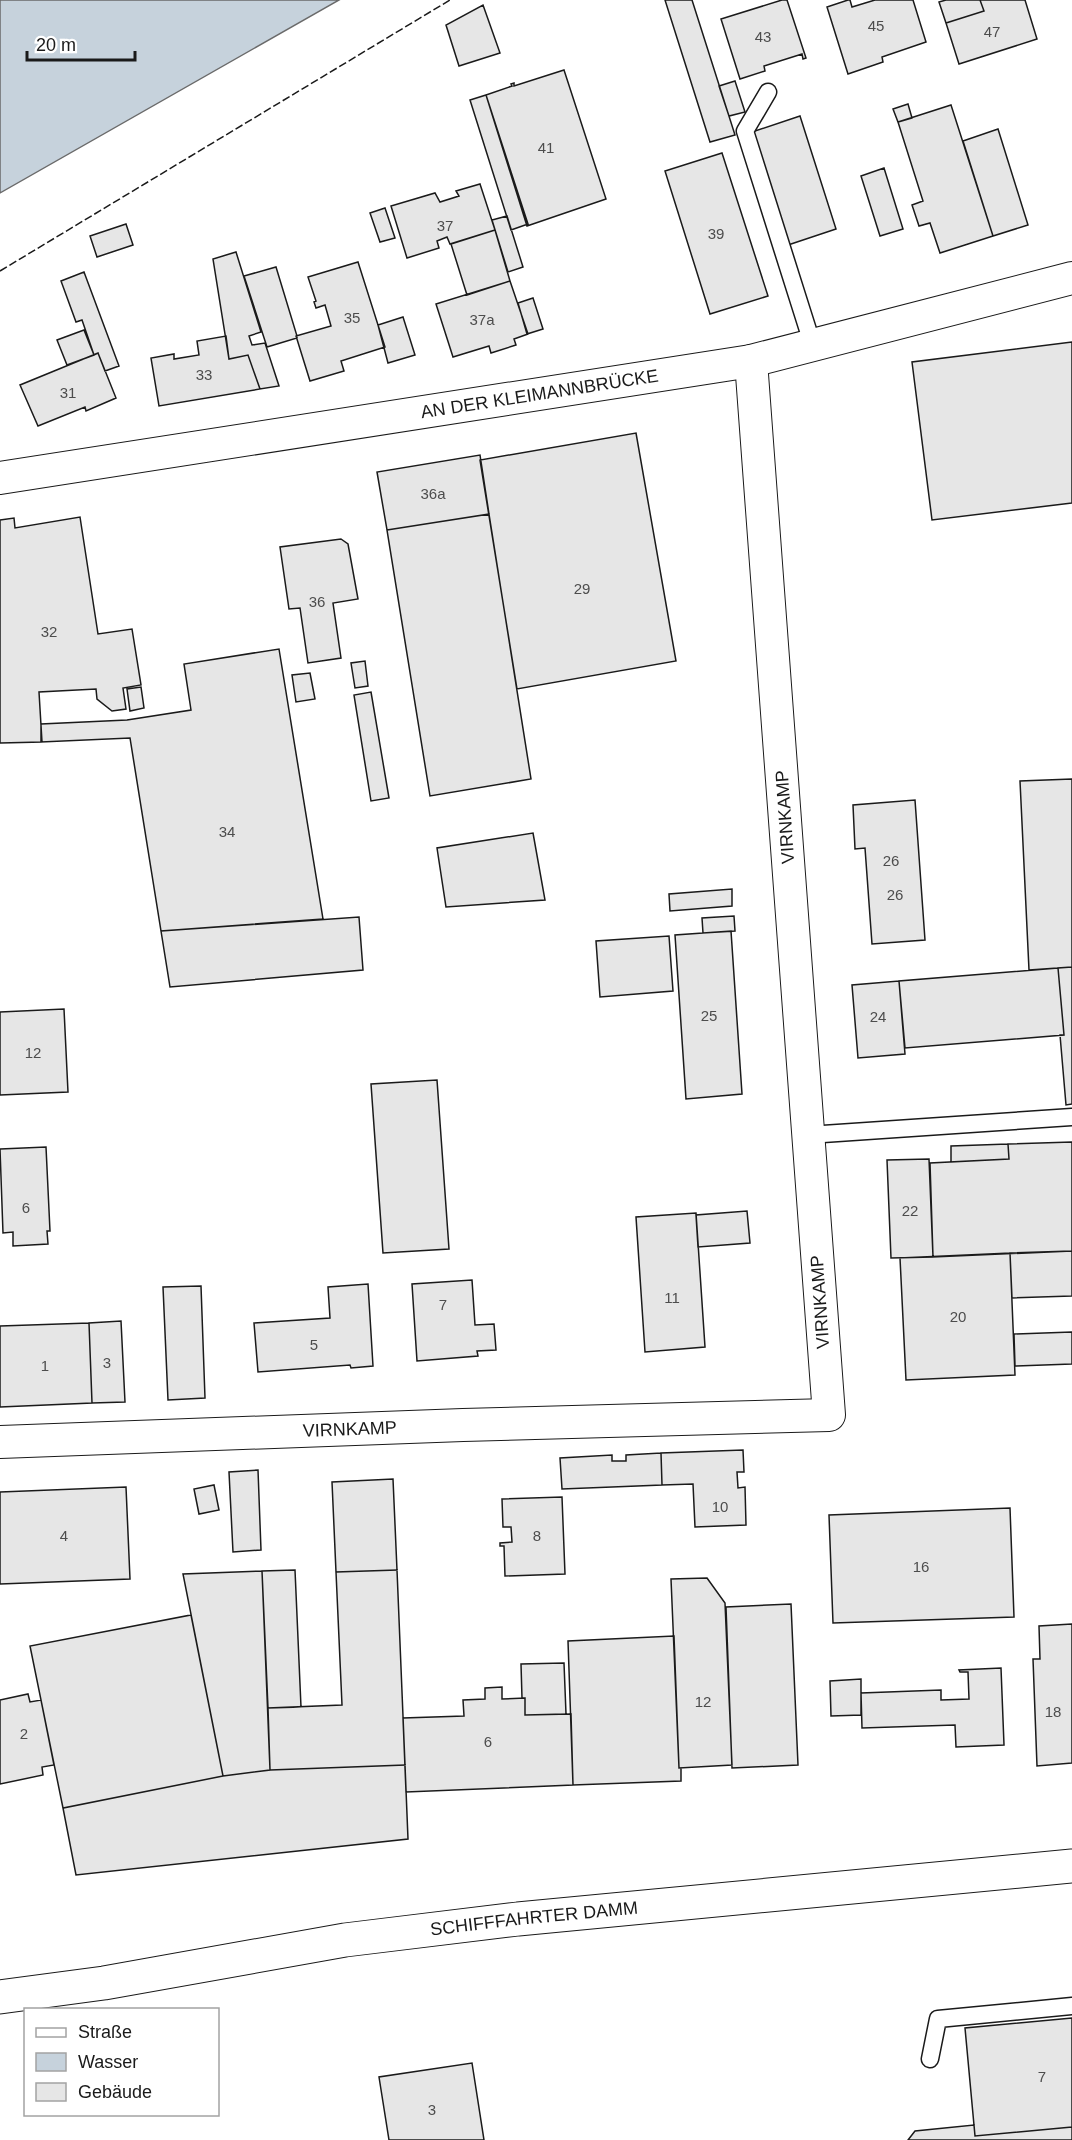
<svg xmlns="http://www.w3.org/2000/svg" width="1072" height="2140" viewBox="0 0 1072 2140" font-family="Arial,sans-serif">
  <rect width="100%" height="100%" fill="#fff"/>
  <path fill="#c6d2dc" stroke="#6a6a6a" stroke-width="1.5" d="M0,0H339L0,193Z"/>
  <path fill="#e6e6e6" stroke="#1a1a1a" stroke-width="1.5" d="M665,0H692L735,135L710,142Z
    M782,0H787L806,58L803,59L802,54L764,66L765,71L740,79L721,19Z
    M848,0H850L852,7L875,0H913L926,42L882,57L883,62L848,74L827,7Z
    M946,0H980L984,11L946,23L939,2Z
    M980,0H1025L1037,39L959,64L946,23L984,11Z
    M483,5L500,53L459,66L446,25Z
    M564,70L606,199L527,226L486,95L512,86L511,84L514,83V86Z
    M735,81L745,112L729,116L719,86Z
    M486,95L528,224L511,230L470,100Z
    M908,104L912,118L898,122L893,109Z
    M951,105L993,236L940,253L930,223L919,226L912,205L923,201L898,122Z
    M800,116L836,229L788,245L752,132Z
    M998,129L1028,225L993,236L963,141Z
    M722,153L768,296L710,314L665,171Z
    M884,168L903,229L880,236L861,176Z
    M480,184L495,230L450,244L447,237L437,241L439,248L407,258L391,206L435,193L440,202L459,196L456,191Z
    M385,208L395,238L380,242L370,213Z
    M507,216L523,267L508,272L492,220Z
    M126,224L133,245L97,257L90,236Z
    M495,230L510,281L467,295L451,244Z
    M236,252L261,332L249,336L252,345L265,343L279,386L260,389L248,355L229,359L213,259Z
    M358,262L385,347L341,361L344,371L310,381L296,336L331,326L325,305L316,308L314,302L316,301L308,277Z
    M276,267L297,336V338L267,347L244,276Z
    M84,272L119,366L105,371L98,353L94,355L82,320L76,322L61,281Z
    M510,281L528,334L514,339L516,345L491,353L489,346L453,357L436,304Z
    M533,298L543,329L527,334L518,303Z
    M403,317L415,355L388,363L378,325Z
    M84,330L94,355L67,365L57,340Z
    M226,336L229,359L248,355L260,389L159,406L151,358L174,354V359L199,355L197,341Z
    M1072,342V503L932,520L912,362Z
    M98,353L116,398L86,411L85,407L38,426L20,385Z
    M636,433L676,661L517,689L480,460Z
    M480,455L489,514L387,530L377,472Z
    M489,514L531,779L430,796L387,530Z
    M80,517L98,634L132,629L141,685L123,688L126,709L112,711L97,699L96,689L39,692L42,742L0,743V520L14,518L15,528Z
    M341,539L348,544L358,599L333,603L341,658L308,663L300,608L289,609L280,547Z
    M279,649L323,919L161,931L130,738L41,742V724L127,720L191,710L184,664Z
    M365,661L368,686L355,688L351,663Z
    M310,673L315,699L296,702L292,675Z
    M141,687L144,708L130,711L127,689Z
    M371,692L389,798L371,801L354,695Z
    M1072,779V967L1029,970L1020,781Z
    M915,800L925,940L872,944L865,848L855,849L853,805Z
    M533,833L545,900L446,907L437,848Z
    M732,889V906L670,911L669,894Z
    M734,916L735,931L703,933L702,918Z
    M359,917L363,970L170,987L161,931Z
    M731,931L742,1094L686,1099L675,935Z
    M669,936L673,991L600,997L596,941Z
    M1072,967V1104L1066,1105L1060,1035H1064L1058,968Z
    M1058,968L1064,1035L905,1048L899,981Z
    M899,981L905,1054L858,1058L852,985Z
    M64,1009L68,1092L0,1095V1012Z
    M437,1080L449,1249L383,1253L371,1084Z
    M1072,1142V1251L933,1257L930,1163L1009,1159L1008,1144Z
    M1008,1144L1009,1159L951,1162V1146Z
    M46,1147L50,1231H47L48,1244L13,1246V1232L3,1233L0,1149Z
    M929,1159L933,1257L891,1258L887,1160Z
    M747,1211L750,1243L698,1247L696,1215Z
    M696,1213L705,1347L645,1352L636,1217Z
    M1072,1251V1296L1012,1298L1010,1253Z
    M1010,1253L1015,1375L906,1380L900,1258Z
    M472,1280L475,1325L494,1324L496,1350L477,1351L478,1356L417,1361L412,1284Z
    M368,1284L373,1366L351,1368L350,1365L258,1372L254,1323L330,1318L328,1287Z
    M201,1286L205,1398L168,1400L163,1287Z
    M121,1321L125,1402L92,1403L89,1323Z
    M89,1323L92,1403L0,1407V1326Z
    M1072,1332V1364L1015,1366L1014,1334Z
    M743,1450L744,1472H737L738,1488L745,1487L746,1525L695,1527L693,1484L662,1485L661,1453Z
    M661,1453L662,1485L562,1489L560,1458L612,1455V1461H626V1455Z
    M258,1470L261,1550L233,1552L229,1472Z
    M393,1479L397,1570L336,1572L332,1482Z
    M214,1485L219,1510L199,1514L194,1489Z
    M126,1487L130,1579L0,1584V1492Z
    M562,1497L565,1574L505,1576L504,1546H500V1543L512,1542L511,1527H503L502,1499Z
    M1010,1508L1014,1617L833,1623L829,1515Z
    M295,1570L301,1707L268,1708L262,1571Z
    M397,1570L405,1765L270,1770L268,1708L342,1705L336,1572Z
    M262,1571L270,1770L223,1776L183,1574Z
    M707,1578L725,1603L732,1765L679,1768L671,1579Z
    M791,1604L798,1765L732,1768L726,1607Z
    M191,1615L223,1776L63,1808L30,1646Z
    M1072,1624V1763L1037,1766L1033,1659H1040L1039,1626Z
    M674,1636L679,1768H681V1781L573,1785L568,1641Z
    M564,1663L566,1714L525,1715V1698H522L521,1664Z
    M1001,1668L1004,1745L956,1747L955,1725L862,1728L861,1693L941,1690V1700L969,1699L968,1672H960L959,1670Z
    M861,1679V1715L831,1716L830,1681Z
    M502,1687V1699L525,1698V1715L571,1714L573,1785L406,1792L403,1718L464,1716L463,1700L485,1699V1688Z
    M28,1694L30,1702L41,1700L54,1765L42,1767L43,1775L0,1784V1700Z
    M405,1765L408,1839L76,1875L63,1808L223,1776L270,1770Z
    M1072,2018V2127L975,2136L965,2028Z
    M472,2063L484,2140H389L379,2077Z
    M974,2125L975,2136L1072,2127V2140H908L915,2131Z"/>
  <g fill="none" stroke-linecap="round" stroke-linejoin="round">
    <defs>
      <path id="service" d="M768,92L745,131L813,346
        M808,1135L1072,1117
        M930,2059L938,2019L1072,2006"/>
      <g id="minor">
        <path id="s1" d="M0,478L751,361L1072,278"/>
        <path id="s2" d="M0,1442L463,1425L829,1415L751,361"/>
      </g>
      <g id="secondary">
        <path id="s3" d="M0,1997L104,1983L345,1940L518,1919L1072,1866"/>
      </g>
    </defs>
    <use href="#service" stroke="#1a1a1a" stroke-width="19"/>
    <use href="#minor" stroke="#1a1a1a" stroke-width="34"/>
    <use href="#secondary" stroke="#1a1a1a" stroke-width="35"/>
    <use href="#service" stroke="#fff" stroke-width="16"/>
    <use href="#minor" stroke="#fff" stroke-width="32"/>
    <use href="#secondary" stroke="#fff" stroke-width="33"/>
    <path stroke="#1a1a1a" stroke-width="1.5" stroke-dasharray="8 3" stroke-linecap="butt" d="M0,271L450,0"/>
  </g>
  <g text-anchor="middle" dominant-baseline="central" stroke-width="4.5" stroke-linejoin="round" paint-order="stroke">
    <g font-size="15" fill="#4d4d4d">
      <text x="876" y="25">45</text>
      <text x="992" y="31">47</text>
      <text x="763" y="36">43</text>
      <text x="546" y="147">41</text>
      <text x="445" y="225">37</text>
      <text x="716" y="233">39</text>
      <text x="352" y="317">35</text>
      <text x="482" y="319">37a</text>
      <text x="204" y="374">33</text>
      <text x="68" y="392">31</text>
      <text x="433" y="493">36a</text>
      <text x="582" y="588">29</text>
      <text x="317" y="601">36</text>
      <text x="49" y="631">32</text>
      <text x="227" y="831">34</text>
      <text x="891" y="860">26</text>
      <text x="895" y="894">26</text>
      <text x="709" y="1015">25</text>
      <text x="878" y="1016">24</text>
      <text x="33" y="1052">12</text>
      <text x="26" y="1207">6</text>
      <text x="910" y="1210">22</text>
      <text x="672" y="1297">11</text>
      <text x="443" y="1304">7</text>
      <text x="958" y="1316">20</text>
      <text x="314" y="1344">5</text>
      <text x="107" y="1362">3</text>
      <text x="45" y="1365">1</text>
      <text x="720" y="1506">10</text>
      <text x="64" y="1535">4</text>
      <text x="537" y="1535">8</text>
      <text x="921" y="1566">16</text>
      <text x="703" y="1701">12</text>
      <text x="1053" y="1711">18</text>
      <text x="24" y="1733">2</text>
      <text x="488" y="1741">6</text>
      <text x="1042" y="2076">7</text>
      <text x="432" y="2109">3</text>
    </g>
    <g font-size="18" fill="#1a1a1a" stroke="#fff">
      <text stroke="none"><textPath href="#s1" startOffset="546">AN DER KLEIMANNBRÜCKE</textPath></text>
      <text transform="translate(785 817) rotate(-94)">VIRNKAMP</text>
      <text transform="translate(820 1302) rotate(-94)">VIRNKAMP</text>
      <text stroke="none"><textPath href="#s2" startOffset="350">VIRNKAMP</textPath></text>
      <text stroke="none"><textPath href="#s3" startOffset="540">SCHIFFFAHRTER DAMM</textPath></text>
    </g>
  </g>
  <rect x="24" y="2008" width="195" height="108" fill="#ffffff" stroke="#a3a3a3" stroke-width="1.5"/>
  <rect x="36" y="2028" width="30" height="9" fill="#ffffff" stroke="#a3a3a3" stroke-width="1.5"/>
  <text x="78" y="2038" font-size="18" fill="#1a1a1a">Straße</text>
  <rect x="36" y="2053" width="30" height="18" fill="#c6d2dc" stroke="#a3a3a3" stroke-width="1.5"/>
  <text x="78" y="2068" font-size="18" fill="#1a1a1a">Wasser</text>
  <rect x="36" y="2083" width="30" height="18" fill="#e6e6e6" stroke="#a3a3a3" stroke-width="1.5"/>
  <text x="78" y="2098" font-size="18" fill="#1a1a1a">Gebäude</text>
  <path d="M27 51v9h108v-9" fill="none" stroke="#1a1a1a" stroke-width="3"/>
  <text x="36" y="51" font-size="18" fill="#1a1a1a" stroke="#ffffff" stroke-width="4.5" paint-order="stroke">20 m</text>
</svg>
